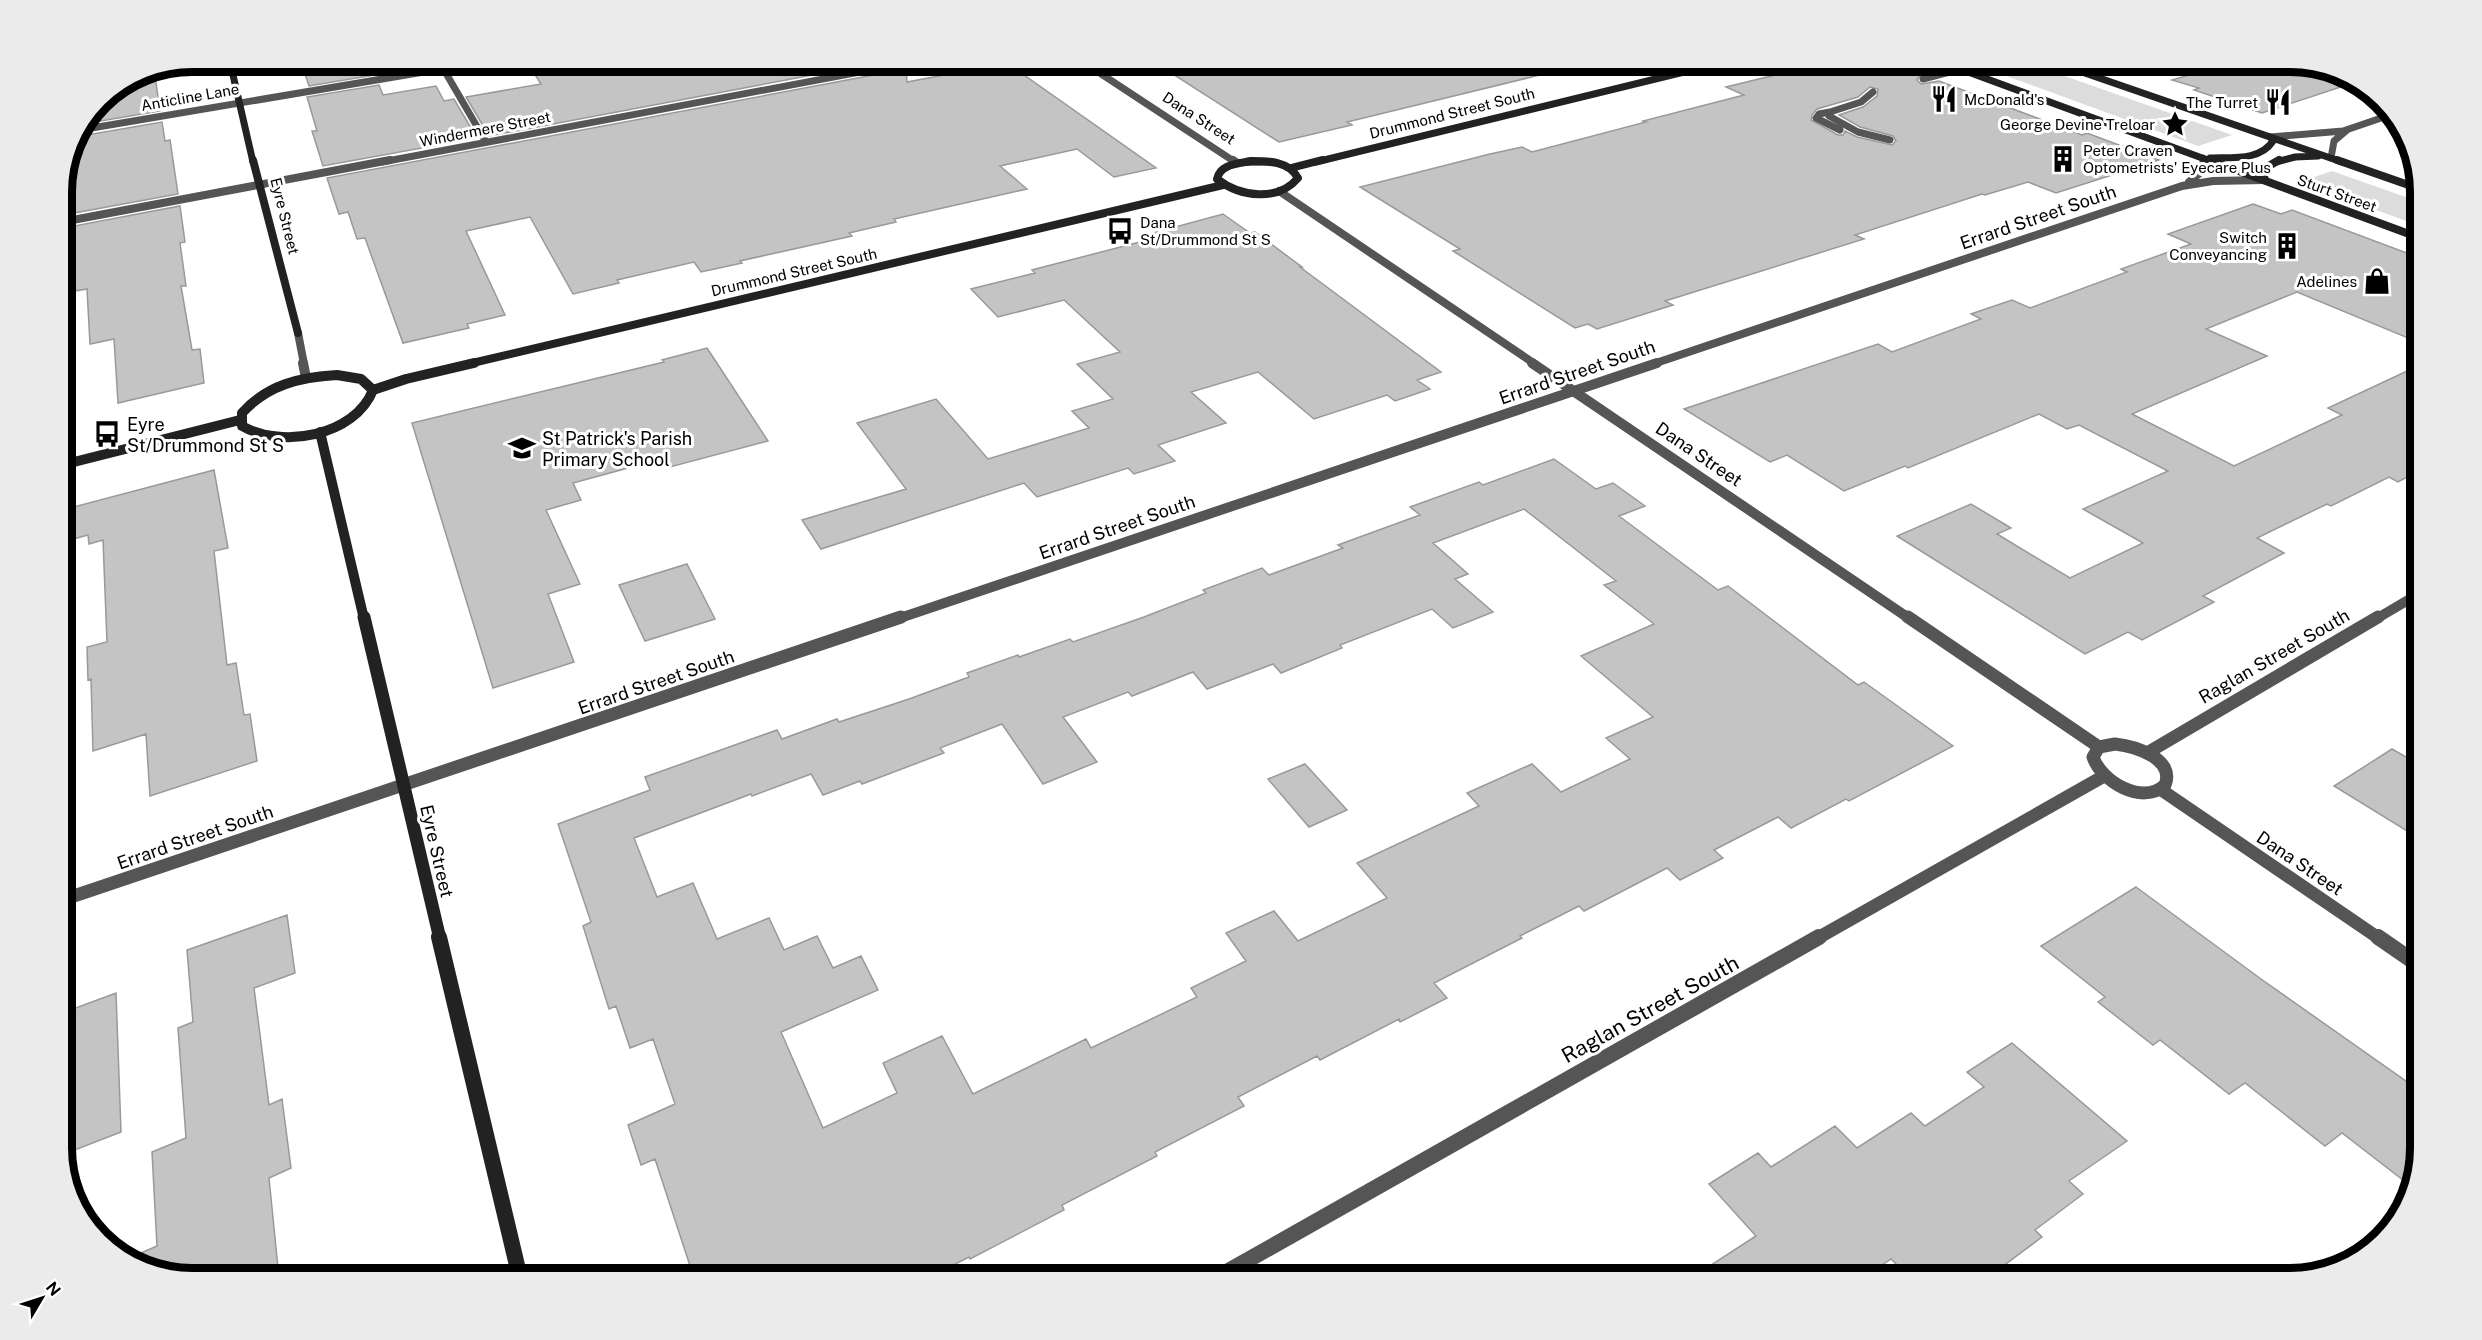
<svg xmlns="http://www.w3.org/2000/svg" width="2482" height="1340" viewBox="0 0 2482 1340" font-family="'Public Sans',sans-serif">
  <rect width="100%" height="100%" fill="#fff"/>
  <path fill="#dcdcdc" d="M1968,62H2025L2232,135L2198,146Z
    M2332,171L2420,202V226L2299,182Z"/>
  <path fill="#c4c4c4" stroke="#999" stroke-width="1.5" fill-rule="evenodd" d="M301,62H370L375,75L309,86Z
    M527,62H865L866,65L489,136L466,97L541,84Z
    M1154,62H1543L1544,74L1347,122L1352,125L1279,142Z
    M1829,62H1888L1921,74L1917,80L1921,84L1939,81L2082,135L2087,133L2159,160L2056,193L2028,182L1985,195L1982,194L1855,235L1864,239L1665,301L1673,305L1597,329L1588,324L1575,328L1453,251L1460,249L1360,187L1490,154L1522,147L1532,152L1646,122L1643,121L1744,95L1726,87ZM1870,87L1878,89L1877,96L1863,107L1839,115L1860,127L1893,136L1896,141L1892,145L1857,137L1845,131L1843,135H1838L1811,120L1812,115L1817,109L1858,97Z
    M2233,62H2290L2348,75L2356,82L2262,113L2194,90L2199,88L2172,80Z
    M1007,63L1156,168L1114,177L1077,149L1000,166L1027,189L894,219L896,222L849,233L852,236L740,261L742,263L701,272L694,262L617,280L619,283L573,294L530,217L466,231L505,315L467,324L469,328L403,343L365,238L357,239L348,212L339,214L327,178L906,69L907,82Z
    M154,69L160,111L83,124L100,99L142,71Z
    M379,85L383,95L436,86L444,101L454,99L477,138L323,166L312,131H317L307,97Z
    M162,122L165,141L170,140L178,194L74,213V195L70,196V150L76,134L81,136Z
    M2253,204L2281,214L2292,210L2420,258V343L2297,292L2206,329L2267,356L2132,414L2234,466L2342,415L2328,408L2420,365V470L2398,482L2389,477L2331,506L2327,504L2257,538L2284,553L2203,596L2214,602L2142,640L2128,632L2085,654L1897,536L1971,504L2011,528L1997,534L2070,578L2143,543L2083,509L2168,471L2079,425L2067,429L2039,414L1908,468L1905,466L1844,491L1787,455L1770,462L1684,409L1878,344L1892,352L1981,319L1971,314L2012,300L2030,308L2127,272L2121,269L2191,244L2168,234Z
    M180,206L185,242L180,243L186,286H181L192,350L200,349L204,383L118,403L114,339L90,344L87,289L75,291L74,226Z
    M1223,214L1250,233L1255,232L1302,267H1300L1441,372L1417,380L1430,389L1395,401L1387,395L1314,419L1258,372L1191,392L1226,423L1158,445L1175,461L1134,474L1128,468L1037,497L1024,483L821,549L802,520L906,489L857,423L936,399L988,459L1089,428L1072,411L1113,399L1077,364L1120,352L1064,300L998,317L971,289L1035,273L1032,270L1159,237L1153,233Z
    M707,348L768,441L670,467L665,458L573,483L581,500L546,510L580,584L548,594L574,662L493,688L412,423L664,362L662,360Z
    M1554,459L1596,489L1613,483L1645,506L1619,516L1718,590L1728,586L1858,685L1864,682L1953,746L1849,801L1846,799L1791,828L1778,817L1714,850L1723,858L1680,880L1667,868L1584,911L1579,906L1520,936L1522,938L1434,983L1447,998L1400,1022L1399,1019L1320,1060L1317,1056L1238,1097L1244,1106L1155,1152L1157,1156L1062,1205L1064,1210L970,1259L969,1257L928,1278H694L655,1159L641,1165L628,1125L675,1104L653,1039L630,1048L616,1006L609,1009L583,926L591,922L558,824L650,790L645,777L777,730L782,739L837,719L839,722L909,699L969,677L967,673L1018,655L1019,657L1070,639L1073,642L1144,617L1206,593L1203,590L1262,568L1269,575L1343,548L1338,545L1420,515L1410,507L1479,482L1483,485ZM1524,509L1616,581L1604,585L1654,624L1581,656L1653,717L1606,738L1630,759L1561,792L1532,764L1467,793L1479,806L1357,863L1387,898L1298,941L1274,911L1226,933L1246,961L1191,988L1197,997L1091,1048L1086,1039L973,1094L942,1036L883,1063L897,1093L823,1128L781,1032L878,990L861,956L833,968L817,936L784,950L769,918L717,939L693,883L657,897L634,838L751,794L752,796L811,774L823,795L860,781L862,784L944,753L940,748L1002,724L1043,784L1097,762L1063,717L1128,692L1132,696L1193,672L1207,689L1273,664L1281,673L1342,648L1340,645L1432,609L1453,628L1493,612L1455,579L1468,574L1433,543Z
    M214,470L228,548L214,551L227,665L236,663L244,715L250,714L257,761L150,796L146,734L93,751L91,679L88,680L87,647L107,642L103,540L89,544L88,535L62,542V510Z
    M687,564L715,619L645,641L619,585Z
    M2392,749L2420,765V839L2334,786Z
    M1305,764L1347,810L1309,827L1268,779Z
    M2136,887L2261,979L2420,1091L2421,1148L2412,1187L2342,1133L2325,1146L2245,1083L2229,1094L2160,1040L2153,1045L2098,1002L2105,997L2041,946Z
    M287,915L295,973L254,988L269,1105L282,1099L291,1168L269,1178L279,1278H192L134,1265L127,1259L157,1246L152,1152L186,1138L178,1028L193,1022L187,950Z
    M116,993L121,1132L62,1155V1013Z
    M2012,1043L2127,1141L2069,1181L2083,1194L2035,1230L2042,1237L1987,1278H1910L1891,1259L1863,1278H1691L1756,1236L1709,1184L1758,1153L1771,1167L1835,1126L1857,1148L1911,1113L1925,1126L1984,1087L1967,1072Z"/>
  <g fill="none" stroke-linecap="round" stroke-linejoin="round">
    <path stroke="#555" stroke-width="7" d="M871,62L878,68
      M440,63L486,142
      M1923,79L1961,69
      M1873,92L1861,102L1830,112L1829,116L1858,132L1890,140
      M1830,112L1819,114L1816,118L1840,130
      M80,130L483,62"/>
    <path stroke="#555" stroke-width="7" d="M2270,137L2343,131L2393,114
      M2203,158L2204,162
      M2331,158L2334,141L2347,130
      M382,162L913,62"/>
    <path stroke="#555" stroke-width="8" d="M2189,182L2201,172L2204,160
      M62,222L390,160
      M1653,364L2182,186L2213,181L2265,180"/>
    <path stroke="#555" stroke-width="10" d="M897,619L1657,363"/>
    <path stroke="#555" stroke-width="13" d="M62,900L901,617
      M1816,939L2104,776"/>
    <path stroke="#555" stroke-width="16" d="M1216,1278L1819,937"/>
    <path stroke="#555" stroke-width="7" d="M1083,62L1235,162"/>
    <path stroke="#555" stroke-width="8" d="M1233,160L1237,163
      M1279,191L1535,364
      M298,333L304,364"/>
    <path stroke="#555" stroke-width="10" d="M303,363L306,378
      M1532,363L1910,619
      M2376,619L2420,593"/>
    <path stroke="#555" stroke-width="13" d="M1908,617L2099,747
      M2115,744C2133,746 2176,758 2165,785C2142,806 2101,781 2093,757L2099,747Z
      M2147,753L2378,617
      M2160,789L2380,939"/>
    <path stroke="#555" stroke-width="16" d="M2378,937L2420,966"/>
    <path stroke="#222" stroke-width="7" d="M230,62L253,162
      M1941,62L2213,162
      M2053,62L2342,162
      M2210,158C2232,157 2260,161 2273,141L2270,137
      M1247,162H1270
      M1316,162L1725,62
      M2276,162L2295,157L2318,156"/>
    <path stroke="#222" stroke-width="8" d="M253,160L298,333
      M2209,160L2420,238
      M2337,160L2420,189
      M1251,161C1268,161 1289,161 1298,178C1278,202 1240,197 1217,179C1220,164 1238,164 1251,161Z
      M1291,168L1322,160
      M2265,180L2263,173L2267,167L2279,160
      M468,364L1223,185"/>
    <path stroke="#222" stroke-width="10" d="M337,375L361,379L373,390C355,436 282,449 242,426V413C267,385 300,377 337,375Z
      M373,390L406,379L474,363
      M320,432L364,619
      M62,465L240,420"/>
    <path stroke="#222" stroke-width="13" d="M364,617L440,939"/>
    <path stroke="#222" stroke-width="16" d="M439,937L520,1278"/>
  </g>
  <defs>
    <symbol id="restaurant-bare" viewBox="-9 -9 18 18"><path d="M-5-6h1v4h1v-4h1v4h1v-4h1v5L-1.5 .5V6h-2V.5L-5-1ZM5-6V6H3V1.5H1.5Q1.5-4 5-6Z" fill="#000" stroke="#fff" stroke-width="2.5" paint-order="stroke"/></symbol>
    <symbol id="sight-bare" viewBox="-9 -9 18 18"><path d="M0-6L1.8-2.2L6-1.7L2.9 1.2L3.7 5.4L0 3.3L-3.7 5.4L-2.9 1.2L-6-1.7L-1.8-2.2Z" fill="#000" stroke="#fff" stroke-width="2.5" paint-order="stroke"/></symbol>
    <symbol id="building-bare" viewBox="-9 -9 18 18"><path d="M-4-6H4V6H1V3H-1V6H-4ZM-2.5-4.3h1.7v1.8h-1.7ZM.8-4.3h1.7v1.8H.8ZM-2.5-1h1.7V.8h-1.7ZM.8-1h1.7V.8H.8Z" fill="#000" stroke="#fff" stroke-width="2.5" paint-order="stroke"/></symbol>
    <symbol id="bus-bare" viewBox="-9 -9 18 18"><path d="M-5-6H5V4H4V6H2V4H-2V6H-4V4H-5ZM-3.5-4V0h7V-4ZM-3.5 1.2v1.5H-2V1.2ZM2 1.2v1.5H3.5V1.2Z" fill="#000" stroke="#fff" stroke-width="2.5" paint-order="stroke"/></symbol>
    <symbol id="shop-bare" viewBox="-9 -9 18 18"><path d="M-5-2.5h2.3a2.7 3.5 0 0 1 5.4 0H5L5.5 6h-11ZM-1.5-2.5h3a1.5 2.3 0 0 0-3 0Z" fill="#000" stroke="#fff" stroke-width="2.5" paint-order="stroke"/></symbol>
    <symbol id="school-bare" viewBox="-9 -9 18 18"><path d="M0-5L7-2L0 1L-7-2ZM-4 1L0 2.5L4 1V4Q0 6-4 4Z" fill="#000" stroke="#fff" stroke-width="2.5" paint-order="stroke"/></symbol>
  </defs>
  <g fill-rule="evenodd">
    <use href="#restaurant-bare" x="1925" y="80" width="38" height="38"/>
    <use href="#restaurant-bare" x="2259" y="83" width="38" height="38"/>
    <use href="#sight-bare" x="2156" y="105" width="38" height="38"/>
    <use href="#building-bare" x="2044" y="140" width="38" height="38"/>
    <use href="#bus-bare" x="1101" y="212" width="38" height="38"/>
    <use href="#building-bare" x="2268" y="227" width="38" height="38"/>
    <use href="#shop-bare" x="2358" y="262" width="38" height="38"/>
    <use href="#bus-bare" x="88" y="415" width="38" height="38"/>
    <use href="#school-bare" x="503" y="429" width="38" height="38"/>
  </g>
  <g text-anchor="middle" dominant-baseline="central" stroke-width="6" stroke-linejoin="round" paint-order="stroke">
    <g font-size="15" fill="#000" stroke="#fff">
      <text transform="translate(190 97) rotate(-10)">Anticline Lane</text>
      <text transform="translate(1452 113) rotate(-14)">Drummond Street South</text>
      <text transform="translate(1199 118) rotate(33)">Dana Street</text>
      <text transform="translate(485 129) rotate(-11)">Windermere Street</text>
      <text transform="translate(2337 193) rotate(20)">Sturt Street</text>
      <text transform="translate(285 216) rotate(76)">Eyre Street</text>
      <text transform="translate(794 272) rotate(-13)">Drummond Street South</text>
    </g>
    <g font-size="15" fill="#000" stroke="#fff" text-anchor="end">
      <text x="1964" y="99" text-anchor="start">McDonald's</text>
      <text x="2258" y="102">The Turret</text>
      <text x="2155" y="124">George Devine Treloar</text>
      <text x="2083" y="150" text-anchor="start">Peter Craven<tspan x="2083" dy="17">Optometrists' Eyecare Plus</tspan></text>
      <text x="1140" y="222" text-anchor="start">Dana<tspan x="1140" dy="17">St/Drummond St S</tspan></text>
      <text x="2267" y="237">Switch<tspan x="2267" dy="17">Conveyancing</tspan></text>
      <text x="2357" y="281">Adelines</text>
    </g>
    <g font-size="18" fill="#000" stroke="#fff">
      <text transform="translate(2038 217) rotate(-19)">Errard Street South</text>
      <text transform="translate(1577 372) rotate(-19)">Errard Street South</text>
      <text transform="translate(1699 454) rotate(34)">Dana Street</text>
      <text transform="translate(1117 527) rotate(-19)">Errard Street South</text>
      <text transform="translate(2274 656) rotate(-30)">Raglan Street South</text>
      <text transform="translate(656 682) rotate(-19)">Errard Street South</text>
      <text transform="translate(195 837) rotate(-19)">Errard Street South</text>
      <text transform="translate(437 851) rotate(77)">Eyre Street</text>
      <text transform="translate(2300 863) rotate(34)">Dana Street</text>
    </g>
    <g font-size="18" fill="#000" stroke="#fff" text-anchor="start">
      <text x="127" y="424">Eyre<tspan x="127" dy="21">St/Drummond St S</tspan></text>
      <text x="542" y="438">St Patrick's Parish<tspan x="542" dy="21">Primary School</tspan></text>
    </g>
    <g font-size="21" fill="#000" stroke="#fff">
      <text transform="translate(1650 1009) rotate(-29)">Raglan Street South</text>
    </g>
  </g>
  <path d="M0 0H2482V1340H0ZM192 72H2290A120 120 0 0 1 2410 192V1148A120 120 0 0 1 2290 1268H192A120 120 0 0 1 72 1148V192A120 120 0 0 1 192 72Z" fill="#ebebeb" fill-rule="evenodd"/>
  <path fill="none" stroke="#000" stroke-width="8" d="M192 72H2290A120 120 0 0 1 2410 192V1148A120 120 0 0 1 2290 1268H192A120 120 0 0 1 72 1148V192A120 120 0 0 1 192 72Z"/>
  <g transform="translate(42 1298) rotate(51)" stroke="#ffffff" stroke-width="4.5" paint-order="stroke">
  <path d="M0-4.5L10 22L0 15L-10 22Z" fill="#000000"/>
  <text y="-9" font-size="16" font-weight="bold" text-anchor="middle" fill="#000000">N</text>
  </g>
</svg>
